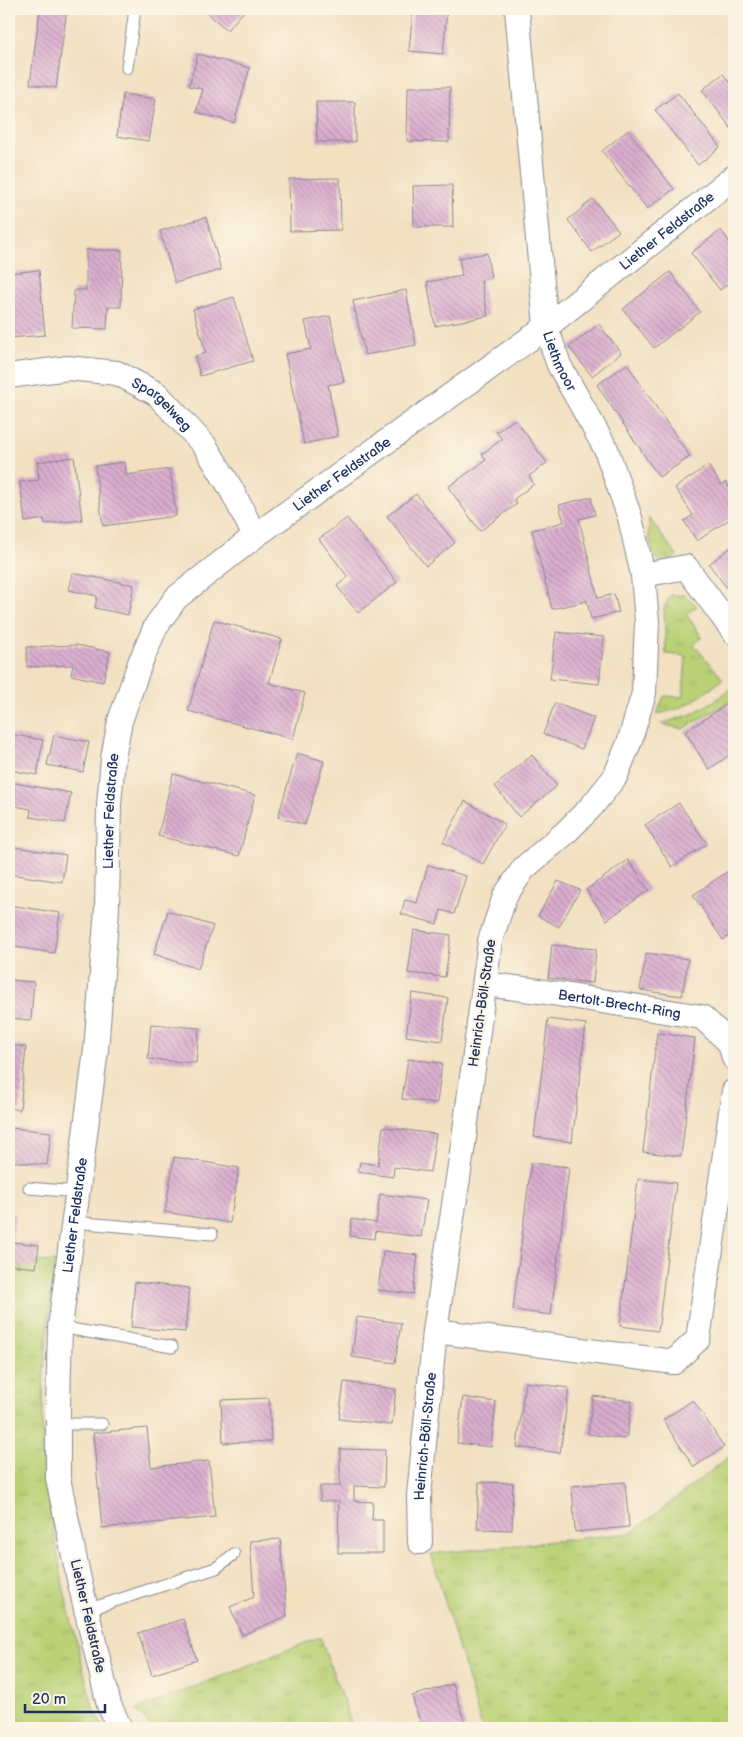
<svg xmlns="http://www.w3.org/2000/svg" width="743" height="1737" viewBox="0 0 743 1737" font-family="'Balsamiq Sans',sans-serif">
  <defs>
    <pattern id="grass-tufts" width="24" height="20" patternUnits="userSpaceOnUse" patternTransform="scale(1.25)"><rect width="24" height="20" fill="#bad176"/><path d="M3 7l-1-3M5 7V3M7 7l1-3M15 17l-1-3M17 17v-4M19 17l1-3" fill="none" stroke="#9fb468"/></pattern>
    <pattern id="building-back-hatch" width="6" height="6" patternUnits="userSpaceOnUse" patternTransform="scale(1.25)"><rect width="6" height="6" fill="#dbaecf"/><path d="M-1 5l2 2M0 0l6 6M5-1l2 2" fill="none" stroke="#b18eab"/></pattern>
  </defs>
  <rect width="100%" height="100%" fill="#fcf5e5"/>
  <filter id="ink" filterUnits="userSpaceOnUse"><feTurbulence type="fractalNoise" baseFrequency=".02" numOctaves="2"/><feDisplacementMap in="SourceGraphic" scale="10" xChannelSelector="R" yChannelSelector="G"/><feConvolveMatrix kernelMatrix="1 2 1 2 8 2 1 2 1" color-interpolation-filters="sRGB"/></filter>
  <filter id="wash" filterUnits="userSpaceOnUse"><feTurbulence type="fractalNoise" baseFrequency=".0096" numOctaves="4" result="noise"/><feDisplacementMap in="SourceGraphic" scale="20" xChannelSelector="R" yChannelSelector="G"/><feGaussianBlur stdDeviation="1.12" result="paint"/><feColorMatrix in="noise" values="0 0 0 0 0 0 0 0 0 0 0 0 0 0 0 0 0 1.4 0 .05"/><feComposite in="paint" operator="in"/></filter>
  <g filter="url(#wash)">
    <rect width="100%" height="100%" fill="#f2e0c1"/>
    <path fill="url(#grass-tufts)" stroke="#6a806a" d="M649,518L677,556L666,563L655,558L649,538Z
      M671,595H686L697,606L686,614L702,637L694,645L723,679C702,696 684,710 657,714L664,696L683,697L686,656L666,654L664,607Z
      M734,686V699L683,729L661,724L692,714L716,700Z
      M55,1261L44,1369L42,1460L64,1591L92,1704L103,1728H9V1264Z
      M734,1453V1728H482L431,1554L631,1533Z
      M320,1637L353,1728H153L136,1710Z"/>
    <g id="blocks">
      <path fill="url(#building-back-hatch)" d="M40,9H67L56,88L30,84Z
        M202,9H246L227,30Z
        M413,9H447L443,54L409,51Z
        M198,54L250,68L234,123L196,112L203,89L189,86Z
        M723,74L734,88V132L702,90Z
        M408,87H450L449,142L407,141Z
        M678,93L720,147L698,165L655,110Z
        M123,94L156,99L149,141L117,136Z
        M316,102H355V142H317Z
        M628,130L674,189L647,209L602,151Z
        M340,178L341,230L290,231L289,179Z
        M452,185L453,227H414L413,186Z
        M593,199L619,231L592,252L568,220Z
        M206,217L221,270L175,283L160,231Z
        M721,230L734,248V279L720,290L691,253Z
        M86,250H122L121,307H108L107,329L72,328L74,290H86Z
        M487,253L491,278L481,280L488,316L435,326L427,282L462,276L459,258Z
        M39,270L45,335L9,338V273Z
        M670,272L700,312L654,348L623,309Z
        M406,290L416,345L365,355L353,301Z
        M234,297L253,361L200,376L195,356L206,353L193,309Z
        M330,316L344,382L328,385L338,436L304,444L285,354L311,349L305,321Z
        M599,324L621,353L592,376L569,347Z
        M627,364L690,457L659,477L597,385Z
        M515,419L547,463L529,476L534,484L514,499L517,504L480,531L448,487L486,460L482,454L502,439L496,432Z
        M74,457L82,520L45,524L44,519L25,522L20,482L39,480L37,462Z
        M125,462L126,475L170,469L176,516L103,526L95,466Z
        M708,465L721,485L726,482L734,494V516L697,541L684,521L693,515L675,488Z
        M416,494L455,543L426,566L387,516Z
        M591,497L595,515L579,519L598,598L614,594L619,612L591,619L587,601L552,609L532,530L564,522L559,505Z
        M347,518L397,582L358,613L337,586L348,577L319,539Z
        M734,545V593L732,595L709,564Z
        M73,573L134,585L128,615L95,608L97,596L69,590Z
        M214,620L282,639L269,683L305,693L293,739L188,711Z
        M556,632L604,637L599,684L550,679Z
        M77,645L110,652L103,682L71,675L73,665L27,667V647Z
        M555,703L594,718L582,749L543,734Z
        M727,704L734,714V752L709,769L685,732Z
        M10,734L43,740L37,775L9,770Z
        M54,735L89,742L83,772L47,765Z
        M297,753L324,761L305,825L278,817Z
        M532,755L557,786L519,817L495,786Z
        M173,774L255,795L239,856L158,836Z
        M9,782L71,793L65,823L30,817L31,809L9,805Z
        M465,801L505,824L483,864L443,842Z
        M679,803L707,844L672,867L645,825Z
        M9,846L66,855L62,882L9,874Z
        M628,860L649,890L607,920L586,890Z
        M428,865L466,876L454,914L441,910L437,924L401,914L405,900L417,903Z
        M734,867V932L723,940L693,895Z
        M558,881L580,890L559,927L538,916Z
        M9,905L60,913L54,953L9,946Z
        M168,911L213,926L198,969L154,954Z
        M414,930L451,935L445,977L408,973Z
        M552,945L596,949L593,983L548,978Z
        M646,953L688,959L682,996L640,990Z
        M9,980L34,982L31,1020L9,1018Z
        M412,993L448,998L442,1041L406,1036Z
        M548,1019L586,1024L572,1142L534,1137Z
        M151,1024L199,1028L196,1063L148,1059Z
        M657,1033L695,1038L681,1156L643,1152Z
        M9,1045L26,1047L20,1110L9,1108Z
        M408,1059L442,1063L437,1103L402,1099Z
        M383,1127L436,1134L430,1172L394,1167L393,1177L358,1172L360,1162L378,1165Z
        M11,1128L51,1132L47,1165L9,1161Z
        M174,1157L239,1168L230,1223L165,1212Z
        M531,1163L569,1167L551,1315L513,1310Z
        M638,1179L676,1183L658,1331L620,1326Z
        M380,1194L427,1200L421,1237L375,1231L374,1239L350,1236L352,1219L376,1223Z
        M9,1214H15L12,1242L39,1245L36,1268L9,1265Z
        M383,1251L418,1255L413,1294L378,1290Z
        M135,1282L189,1288L185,1332L131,1327Z
        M357,1317L401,1323L395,1363L352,1357Z
        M344,1382L396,1389L392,1425L339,1419Z
        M525,1382L569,1388L560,1453L517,1447Z
        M593,1396L632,1401L626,1439L588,1434Z
        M463,1397L496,1402L491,1447L457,1443Z
        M269,1398L271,1441L223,1443L221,1400Z
        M693,1400L724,1447L694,1467L663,1420Z
        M147,1428L151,1467L209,1461L215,1517L102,1528L93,1433Z
        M340,1449L385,1450L384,1487L354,1486V1501L373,1502L372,1520H383V1553H338L339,1501H320V1486H340Z
        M479,1482L513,1483L512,1530L477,1529Z
        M625,1482L629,1527L575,1532L572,1486Z
        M280,1539L287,1616L242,1635L230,1607L254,1597L250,1541Z
        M183,1619L197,1660L152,1675L138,1633Z
        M453,1684L466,1728H422L412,1696Z"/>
    </g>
  </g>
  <g filter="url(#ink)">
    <use href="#blocks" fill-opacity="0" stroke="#868890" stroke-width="1"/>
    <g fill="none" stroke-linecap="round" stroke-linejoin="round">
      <defs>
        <path id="service" d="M127,68L135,9
          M29,1188L77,1192
          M73,1222L212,1234
          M60,1327L172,1347
          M58,1424H102
          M87,1610L216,1568L234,1554"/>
        <g id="minor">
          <path id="s1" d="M517,9L546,327L559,365L606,449L630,518L643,575L647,622L644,693L629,743L615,777L591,807L564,834L524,868L505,896L490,941L463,1145L435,1331L674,1362L698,1339L734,1091"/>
          <path id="s2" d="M9,376L68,368L117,373L157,394L205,446L230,487L255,536"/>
          <path d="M643,575L686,567L734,632"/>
          <path id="s3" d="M485,984L539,991L702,1017L730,1043L734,1058"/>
          <path id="s4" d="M420,1542L419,1495L435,1331"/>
          <path id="s5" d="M120,1728L109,1705L78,1575L58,1478V1407L60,1327L96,1050L107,908L109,805L113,758L120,721L140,663L156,626L176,598L255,536L546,327L734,177"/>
        </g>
      </defs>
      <use href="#service" stroke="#868890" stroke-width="13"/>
      <use href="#minor" stroke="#868890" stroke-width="26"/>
      <use href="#service" stroke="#fff" stroke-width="11"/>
      <use href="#minor" stroke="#fff" stroke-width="24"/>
    </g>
  </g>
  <g text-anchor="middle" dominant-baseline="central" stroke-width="5" stroke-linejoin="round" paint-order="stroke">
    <g font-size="14" fill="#1b2f5e" stroke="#fcf5e5">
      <text stroke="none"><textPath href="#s5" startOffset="1768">Liether Feldstraße</textPath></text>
      <text stroke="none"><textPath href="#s1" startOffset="356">Liethmoor</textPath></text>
      <text stroke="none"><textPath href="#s2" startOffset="164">Spargelweg</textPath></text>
      <text stroke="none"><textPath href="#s5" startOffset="1362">Liether Feldstraße</textPath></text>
      <text stroke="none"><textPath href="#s5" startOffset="928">Liether Feldstraße</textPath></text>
      <text transform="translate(482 1003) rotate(-82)">Heinrich-Böll-Straße</text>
      <text stroke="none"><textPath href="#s3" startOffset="136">Bertolt-Brecht-Ring</textPath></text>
      <text stroke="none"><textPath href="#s5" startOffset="522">Liether Feldstraße</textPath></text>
      <text stroke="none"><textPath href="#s4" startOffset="106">Heinrich-Böll-Straße</textPath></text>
      <text transform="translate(88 1616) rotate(77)">Liether Feldstraße</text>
    </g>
  </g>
  <rect width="743" height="1737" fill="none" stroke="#fcf5e5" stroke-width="30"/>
  <path d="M25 1704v8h80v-8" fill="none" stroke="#1b2f5e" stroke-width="2.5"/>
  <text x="32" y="1704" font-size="15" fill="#1b2f5e" stroke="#fcf5e5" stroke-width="4" paint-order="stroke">20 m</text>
</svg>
